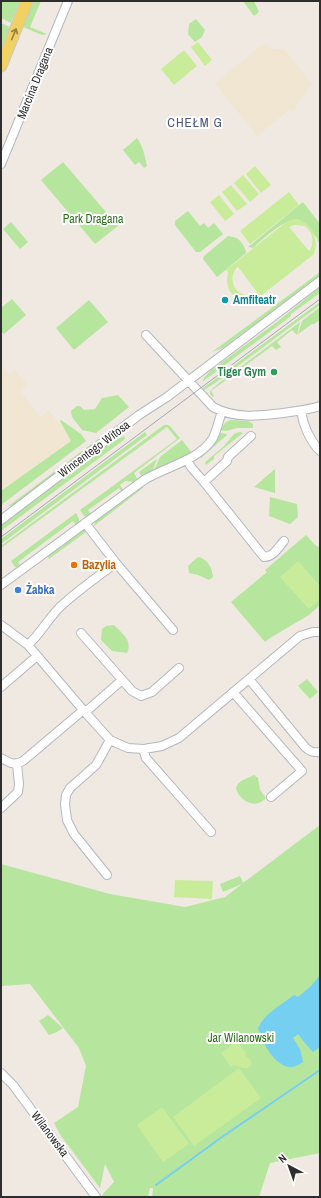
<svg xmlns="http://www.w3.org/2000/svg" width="321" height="1198" viewBox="0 0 321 1198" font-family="'Archivo Narrow',sans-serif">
  <rect width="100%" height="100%" fill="#efe9e1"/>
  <path fill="#f0e6d1" d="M265,43L271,49H284L312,84L293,111L290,109L257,136L215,83Z
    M1,364L9,374L14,370L28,385L20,392L41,417L49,410L58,422L60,421L71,441L1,491Z"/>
  <path fill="#b6e59e" d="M2,1H20L11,23L1,18V4Z
    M34,1H41L30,27L47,34L42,35L23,27Z
    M243,1H254L259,12L254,16Z
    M196,19L205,30L202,37L195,42L188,34L189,24Z
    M1,23L10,27L1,48Z
    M137,138C143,146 145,157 147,166L144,168L139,162L135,165L123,150Z
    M63,162L118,226L95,244L41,180Z
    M303,202L320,224V241L318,242L317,238C313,233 304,222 299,220C287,216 262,240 253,248L248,247Z
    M188,211L200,226L204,223L208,228L214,223L223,234L200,252H196L175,225V221Z
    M11,222L28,242L20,249L3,229Z
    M228,236C231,237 236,237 238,239C242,242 246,249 246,253L217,277L203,259L204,256Z
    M320,272V276L223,348L212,352Z
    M320,287V293L291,314V316L202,382L204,378L210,371L277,322Z
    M12,299L26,315L4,334L1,331V308Z
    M89,300L108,322L74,350L56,328Z
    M320,302V305L215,383L204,390L203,388Z
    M320,307V320L314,324H312L298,334L302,321Z
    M300,322L297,335L292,330L277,342L281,347L276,350L272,346L211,391L214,396L213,397L210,394V391L219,383Z
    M118,395L129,407L96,433L82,430L72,417L71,411L77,406H80L84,410L95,409L102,398Z
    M61,420L81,434L86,441L1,505V491L71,441L60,421Z
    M230,420L248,421L253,424V428H237L226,431L220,430L225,423Z
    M164,425H168L170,426L180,438L134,473L138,480L135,482L125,481L120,485L124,491L122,492L119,488L88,510L91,514L88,517L84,516L80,510L177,439L167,427L1,548V546Z
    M113,428L106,436L16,504L7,507Z
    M145,432L147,435L1,544V539Z
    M239,432L243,433L214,456V459L206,465L205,462L223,447L234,434Z
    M221,433L226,434L227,435L201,458L200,457L213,446L218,434Z
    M124,436L125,439L1,531V524L97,452L112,442Z
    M182,440L193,454L154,470L160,457Z
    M157,459L152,472L142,477L139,472Z
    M275,469V493L254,487Z
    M142,486L143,488L94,526L95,520Z
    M270,497L297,504L298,517L290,524L269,516Z
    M76,513L79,519V524L77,526L73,521L18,562L21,567L18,568L15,567L11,561Z
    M82,530L86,532L49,559L47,555L80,531Z
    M306,535L317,547L318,546L320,548V605L309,615L270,638L265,642L231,602L267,572L265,570Z
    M198,557C208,559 212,568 213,577L209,580L198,575L189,573L188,566Z
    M114,625C122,634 133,640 127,653L112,651L101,640L102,629L106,626Z
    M307,679L318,692L310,699L298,686Z
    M254,775L258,778L260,790L266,798C256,810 239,801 236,788C238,780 247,779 254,775Z
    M320,825V1153L270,1163L259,1197H152L153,1188H150L148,1197H103L102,1195L114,1182L105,1164L100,1188L61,1136L54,1123L78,1107L86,1066L79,1048L30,984L1,986V864L110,894L185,907L225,897L242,884L223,892L220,884L240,876L243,883Z
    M48,1015L63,1028L57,1032L49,1035L39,1021Z"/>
  <path fill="#c9ec9a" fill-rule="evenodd" d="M198,42L212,60L205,66L191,47Z
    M184,50L197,66L174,85L161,69Z
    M255,166L271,185L261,193L246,174Z
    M243,175L259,194L250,202L234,183Z
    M231,185L247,204L237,211L222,192Z
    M289,192L299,205L250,244L240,231Z
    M219,195L234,214L225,221L210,202Z
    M291,220C311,218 321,239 313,255L258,298C238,304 223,294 228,272L226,270L285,223ZM294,225C297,225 301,225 304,226C313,230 315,244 309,251L289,227ZM237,267H238L257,292C254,293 250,295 247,295C233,294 228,277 237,267Z
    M298,561L320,586V599L309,609L280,577Z
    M175,880L213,881L212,899L174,897Z
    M237,1041L246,1053L245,1055L251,1061L252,1065C247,1071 240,1067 233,1065L231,1067L221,1053Z
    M239,1068L261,1098L194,1146L173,1117Z
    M162,1107L189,1144L163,1162L137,1125Z"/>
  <path fill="#75cff0" d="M320,975V1047L313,1052L304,1042L298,1034L293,1038L300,1049L303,1062C300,1064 295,1067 292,1067C275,1068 262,1042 258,1028C265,1013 281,1005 294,995L298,997L311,986Z"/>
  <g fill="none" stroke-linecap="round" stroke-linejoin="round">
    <path stroke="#75cff0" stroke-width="2" d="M156,1185L222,1137L320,1070"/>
    <defs>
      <path id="minor" d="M1,164L68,1
        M146,335L213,407C235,419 259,416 283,413C296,411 308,410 320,406
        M301,411C303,425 310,441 320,451
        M187,460L191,467L204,482L227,461L228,457L251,436
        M204,482L264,557C273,557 278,548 284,541
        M1,520L139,415L167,397L320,281
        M85,523L116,563L173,630
        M1,585L144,480C165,467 200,460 213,438C217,430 219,420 222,411
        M1,625L28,645L84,711L110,740L128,748L144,749L162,746L179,738L300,636L313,632H320
        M81,633L132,691L141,696L152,692L179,668
        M28,645C40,634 48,619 60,607C77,591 97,577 116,563
        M249,679L305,747C310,752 314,753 320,752
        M1,687L37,656
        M233,692L302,771L271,797
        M144,749V752L146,758L211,832
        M1,758C10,763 14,766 23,761L81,712L89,709L122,680
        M1,808L18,792L19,784L17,764
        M107,875L74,834L67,820L65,804L66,795L70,788L96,765L110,740
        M1,1073L13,1085L96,1197"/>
      <path id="major" d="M1,66L27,1"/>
    </defs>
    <use href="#minor" stroke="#b4b7c1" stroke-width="10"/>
    <use href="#major" stroke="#c9c9c9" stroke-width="13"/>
    <use href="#minor" stroke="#fff" stroke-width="8"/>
    <use href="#major" stroke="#f2d163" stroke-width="11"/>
    <path stroke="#a3a6b8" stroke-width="1" d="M1,537L320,299"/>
  </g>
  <defs><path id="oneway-shaft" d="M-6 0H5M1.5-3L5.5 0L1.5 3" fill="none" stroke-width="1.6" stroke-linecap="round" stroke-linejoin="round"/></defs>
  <use stroke="#908048" href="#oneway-shaft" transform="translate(14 34) rotate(-68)"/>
  <circle fill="#0f9aa8" stroke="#fff" stroke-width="1.5" cx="225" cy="300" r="4"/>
  <circle fill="#2e9e5b" stroke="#fff" stroke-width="1.5" cx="274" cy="372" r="4"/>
  <circle fill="#e8710a" stroke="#fff" stroke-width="1.5" cx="74" cy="565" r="4"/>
  <circle fill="#3f7fe0" stroke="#fff" stroke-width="1.5" cx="18" cy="590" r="4"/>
  <g text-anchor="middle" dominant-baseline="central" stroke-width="4" stroke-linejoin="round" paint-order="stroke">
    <g font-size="12" fill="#2e2e2e" stroke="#fff">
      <text transform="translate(35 83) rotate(-68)">Marcina Dragana</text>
      <text transform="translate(94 449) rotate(-37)">Wincentego Witosa</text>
      <text transform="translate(50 1134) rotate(53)">Wilanowska</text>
    </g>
    <g font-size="12" fill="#2c6e1b" stroke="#fff">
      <text x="93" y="219">Park Dragana</text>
      <text x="241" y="1038">Jar Wilanowski</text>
    </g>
    <g font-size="12" font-weight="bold" fill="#0d838f" stroke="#fff" text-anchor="start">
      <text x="233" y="300">Amfiteatr</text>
    </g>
    <g font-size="12" font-weight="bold" fill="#27864d" stroke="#fff" text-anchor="end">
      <text x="266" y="372">Tiger Gym</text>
    </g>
    <g font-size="12" font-weight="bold" fill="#c56008" stroke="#fff" text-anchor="start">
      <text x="82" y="565">Bazylia</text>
    </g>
    <g font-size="12" font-weight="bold" fill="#366cbe" stroke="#fff" text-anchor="start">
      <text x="26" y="590">Żabka</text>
    </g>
    <g font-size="13" letter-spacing="1" fill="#4d5680" stroke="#fff">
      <text x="195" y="122">CHEŁM G</text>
    </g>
  </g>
  <rect width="321" height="1198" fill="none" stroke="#2e2e2e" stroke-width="4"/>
  <g transform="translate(289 1166) rotate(319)" stroke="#ffffff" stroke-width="3" paint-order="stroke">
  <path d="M0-3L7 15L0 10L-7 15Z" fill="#2e2e2e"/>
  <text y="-6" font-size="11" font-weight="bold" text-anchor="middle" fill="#2e2e2e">N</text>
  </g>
</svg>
